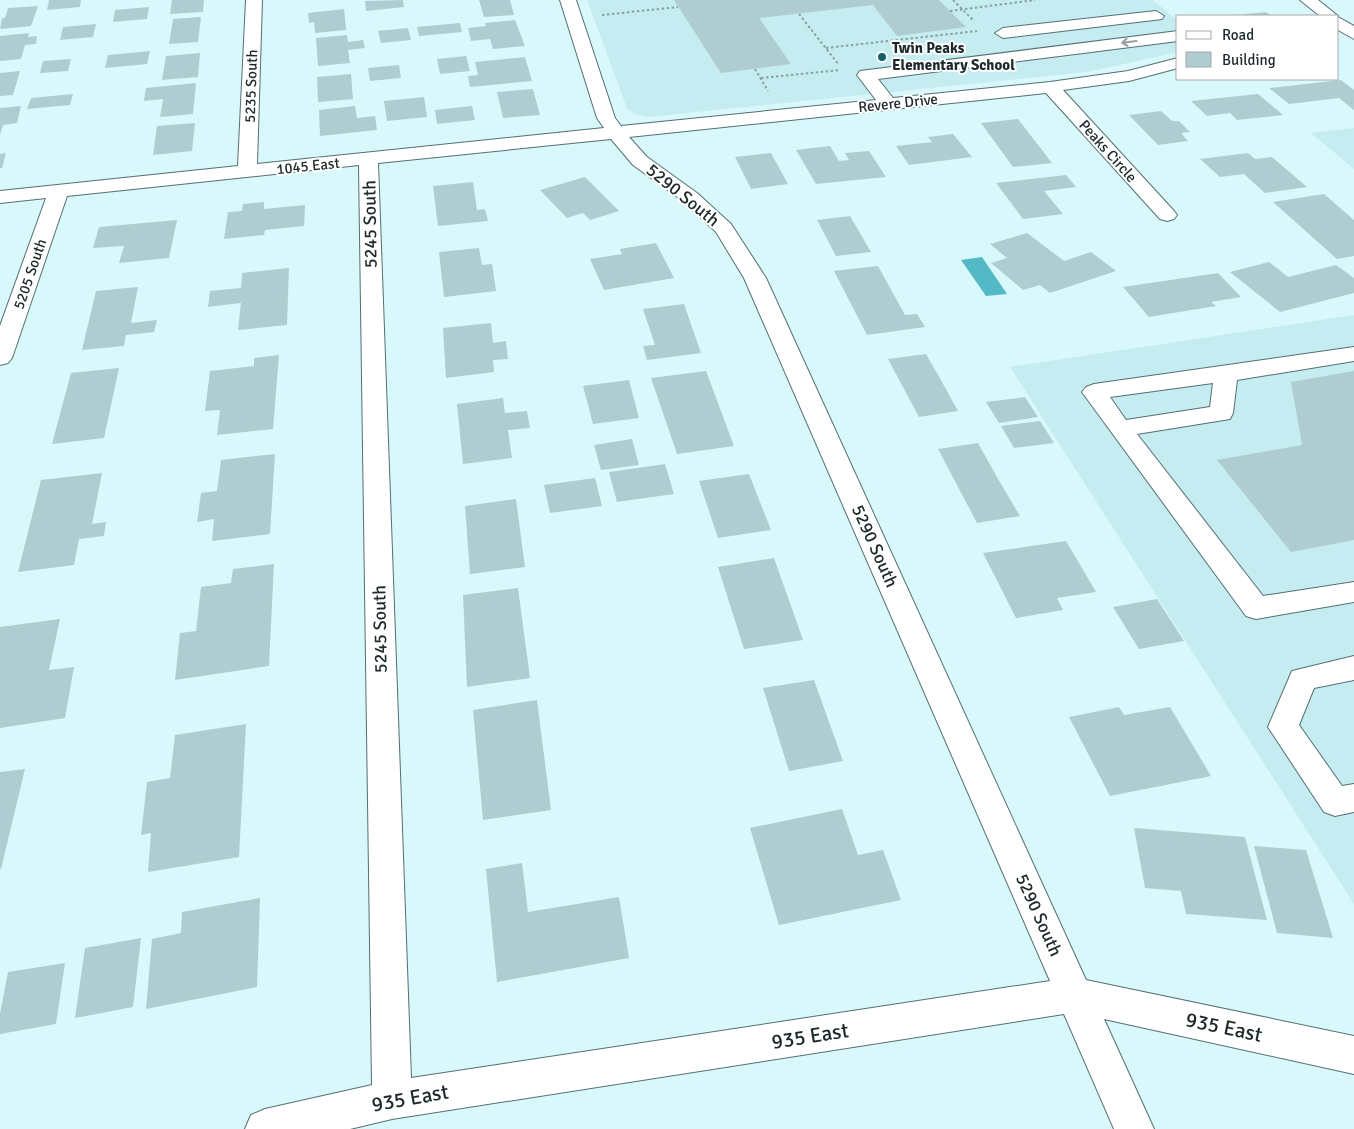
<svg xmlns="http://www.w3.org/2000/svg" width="1354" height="1129" viewBox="0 0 1354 1129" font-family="Signika,sans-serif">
  <rect width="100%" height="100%" fill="#d9f8fc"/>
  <path fill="#c4ecf1" d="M587,0H1153L1178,21V52L1087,72L648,117L635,114L627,108Z
    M1354,128V169L1311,133Z
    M1354,315V904L1010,367Z"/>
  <path fill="#52b9c5" d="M982,257L1007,294L986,296L961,260Z"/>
  <path fill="#afcdd0" d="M49,0H81L80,7L47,10Z
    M172,0H204L203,12L170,14Z
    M403,0L404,7L366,11L365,1Z
    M479,0H510L514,15L484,17Z
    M674,0H939L966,27L897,36L873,5L759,18L791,64L721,73Z
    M38,6L31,26L0,29L2,18H5L8,8Z
    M149,7L147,19L113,22L115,10Z
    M344,9L346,30L315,33L314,22L309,23L308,13Z
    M1266,12L1272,16H1236V15Z
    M201,17L198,42L169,44L173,19Z
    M515,20L525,46L493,49L490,39L471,41L468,28L486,26L485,23Z
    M460,23L462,32L419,36L417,27Z
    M96,24L93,37L60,40L63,27Z
    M408,28L411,40L381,43L378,31Z
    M29,33L28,37L37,36L36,44L25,45L21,59L0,61V36Z
    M347,35L348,42L363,40L365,48L348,50L350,63L318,66L316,38Z
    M150,51L147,64L105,68L108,55Z
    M200,53L198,77L162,80L166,56Z
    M466,56L470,71L440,74L437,59Z
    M525,57L532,81L470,87L468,76L478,75L475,62Z
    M71,59L68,71L40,73L43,61Z
    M399,65L401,78L370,81L368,68Z
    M20,71L13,95L0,96V73Z
    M351,74L353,99L318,102L317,77Z
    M1341,80L1354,90V110L1339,98L1289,104L1269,88Z
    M196,83L193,114L160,117L163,99L144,101L146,88Z
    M533,89L540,115L503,118L497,92Z
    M73,94L70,105L27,109L31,98Z
    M1258,94L1283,115L1237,120L1230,113L1207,116L1191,101Z
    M424,97L427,117L387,121L384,101Z
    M21,106L17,123L3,125L0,135V108Z
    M355,106L357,118L375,116L377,130L320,136L319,110Z
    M472,106L475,120L437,124L435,110Z
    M1161,111L1172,121H1179L1190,132L1181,133L1188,141L1158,145L1129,115Z
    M1018,119L1052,163L1013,167L981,123Z
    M195,123L192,151L153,155L157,126Z
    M953,134L972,157L909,165L896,146L932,142L928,137Z
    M830,146L839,161L849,160L845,153L869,151L886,177L816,184L796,150Z
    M6,153L2,168H0V154Z
    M771,153L788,184L751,189L735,157Z
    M1248,153L1255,159L1272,157L1307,187L1265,193L1244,174L1220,177L1200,159Z
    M1066,175L1076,187L1044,191L1063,214L1023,219L996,183Z
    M585,177L619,211L590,220L583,213L567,218L540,190Z
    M473,182L477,210L485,209L488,221L438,226L433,186Z
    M1324,194L1354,220V256L1337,259L1273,202Z
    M264,202V209L305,205L304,226L265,230L264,235L224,239L228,212L242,211L243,204Z
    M850,216L871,252L836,256L817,220Z
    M177,220L169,258L119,263L124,246L93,248L99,227Z
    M1027,233L1064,261L1091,252L1116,271L1050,293L1040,285L1023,290L991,263L1007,258L990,244Z
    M656,243L674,278L604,290L590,259L622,254L620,249Z
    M479,248L482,265L492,264L496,291L444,297L439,252Z
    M1269,262L1288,277L1336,265L1354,278V293L1280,312L1230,272Z
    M878,266L905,315L917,314L925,327L867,335L834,271Z
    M289,268L287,325L238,330L241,303L208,307L210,291L241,288L242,273Z
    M1218,273L1241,297L1211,302L1216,306L1149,317L1123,287Z
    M138,287L131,323L157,320L154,332L126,335L124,346L82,350L96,291Z
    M684,304L701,353L647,360L643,346L655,345L643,309Z
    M491,323L493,343L506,341L508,359L493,360L494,372L446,378L443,328Z
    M926,354L942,382L958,411L919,417L888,359Z
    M279,355L273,429L217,435L220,410L205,411L210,371L254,366V358Z
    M119,368L104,438L52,444L71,373Z
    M706,371L734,446L677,454L651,378Z
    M1354,371V540L1291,552L1217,460L1302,445L1291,382Z
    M629,380L639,418L593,424L583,386Z
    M1025,397L1038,417L999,423L986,402Z
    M503,398L505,413L527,411L530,428L508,430L512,458L463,464L457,404Z
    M1040,421L1054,443L1014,448L1001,426Z
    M632,439L639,465L601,470L594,445Z
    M978,443L998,479L1020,516L977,523L938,449Z
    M275,454L270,534L212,541L214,519L197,522L201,493L217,491L221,460Z
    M665,464L674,494L617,502L609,472Z
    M102,473L92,524L106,522L104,536L79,539L74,565L18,572L41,480Z
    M749,474L771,530L718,538L699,481Z
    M595,478L602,506L550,513L544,485Z
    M516,499L525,567L470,574L465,506Z
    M1066,541L1096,592L1057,598L1063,610L1016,618L983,553Z
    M774,558L803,640L744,649L718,567Z
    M274,564L269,666L175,680L180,633L196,631L201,587L231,583L233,569Z
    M518,588L530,678L467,687L463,595Z
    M1157,599L1184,641L1139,649L1113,607Z
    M60,619L49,670L74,667L65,718L0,728V627Z
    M814,680L843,761L789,771L763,688Z
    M537,700L551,810L483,820L473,710Z
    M1119,707L1124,715L1170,707L1211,776L1110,796L1069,717Z
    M246,724L239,857L148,872L151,833L141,835L147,782L170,778L175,735Z
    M25,769L1,869H0V772Z
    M842,809L858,855L883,850L901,900L779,925L750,828Z
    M1134,828L1245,837L1267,920L1186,914L1181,891L1145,888Z
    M1254,846L1306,850L1333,938L1277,933Z
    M522,863L528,912L619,897L629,958L497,982L486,869Z
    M260,898L257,987L146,1009L152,939L181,933L182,912Z
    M141,938L133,1007L75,1018L85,948Z
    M65,963L56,1024L0,1034V1014L8,972Z"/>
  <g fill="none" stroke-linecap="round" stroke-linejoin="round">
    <defs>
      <path id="minor" d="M246,0H262L257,164L604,128L597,118L560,0H576L615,118L621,126L876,100L857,75L860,71L1178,31V41L878,79L893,98L1050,82L1128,71L1178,58V68L1129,81L1063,90L1174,211L1177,215L1174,219L1167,221L1160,219L1046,93L629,137L647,157L697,193L731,224L766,278L1086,980L1354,1036V1074L1104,1019L1154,1129H1114L1064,1014L392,1119L350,1129H245L251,1115L265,1109L372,1085L359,165L67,196L12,358L8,363L0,365V326L46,198L0,203V191L238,166ZM611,139L633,165L683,201L716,232L744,278L1050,981L411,1078L378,163Z
        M1300,0H1318L1338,16H1320Z
        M1156,11L1164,16L1162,19L1003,38L995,33L1003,28Z
        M1338,17L1354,26V39L1338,30Z
        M1354,347V361L1237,380L1233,413L1230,419L1137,434L1263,596L1354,582V602L1256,619L1246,616L1082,392L1086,387L1094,384ZM1213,383L1210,407L1126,420L1110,397Z
        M1354,656V680L1314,688L1299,725L1342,786L1354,784V812L1335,816L1324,812L1268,727L1292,671Z"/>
    </defs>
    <use href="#minor" stroke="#536f72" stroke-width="2"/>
    <path stroke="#89a0a3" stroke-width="2" stroke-dasharray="2.5 2.5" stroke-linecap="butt" d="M953,0L974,21
      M950,11L1035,0
      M799,14L839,65
      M602,15L678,7
      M826,48L977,31
      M755,69L768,91
      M761,78L840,70"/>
    <use href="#minor" fill="#fff" fill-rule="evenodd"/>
  </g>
  <defs><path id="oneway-shaft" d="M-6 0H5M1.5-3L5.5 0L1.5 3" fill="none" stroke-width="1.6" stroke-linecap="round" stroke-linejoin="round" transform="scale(1.25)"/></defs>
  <use stroke="#999f9f" href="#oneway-shaft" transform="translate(1129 42) rotate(173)"/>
  <circle fill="#12626a" stroke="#fff" stroke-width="2" cx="882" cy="57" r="5"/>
  <g text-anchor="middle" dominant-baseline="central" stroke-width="4" stroke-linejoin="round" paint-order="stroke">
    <g font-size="15" font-weight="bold" fill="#1d292a" stroke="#fff" text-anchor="start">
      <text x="892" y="48">Twin Peaks<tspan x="892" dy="17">Elementary School</tspan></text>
    </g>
    <g font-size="15" fill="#1d292a" stroke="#fff">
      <text transform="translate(251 86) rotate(-88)">5235 South</text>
      <text transform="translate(898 103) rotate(-6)">Revere Drive</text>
      <text transform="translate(1108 151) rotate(48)">Peaks Circle</text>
      <text transform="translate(308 166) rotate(-6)">1045 East</text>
      <text transform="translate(30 274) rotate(-71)">5205 South</text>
    </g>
    <g font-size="18" fill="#1d292a" stroke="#fff">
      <text transform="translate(683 195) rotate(39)">5290 South</text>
      <text transform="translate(370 224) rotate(-91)">5245 South</text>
      <text transform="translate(875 546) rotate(66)">5290 South</text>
      <text transform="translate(380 629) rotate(-91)">5245 South</text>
      <text transform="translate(1039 915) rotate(66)">5290 South</text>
    </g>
    <g font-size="21" fill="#1d292a" stroke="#fff">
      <text transform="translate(1224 1027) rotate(12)">935 East</text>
      <text transform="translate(810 1036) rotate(-9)">935 East</text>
      <text transform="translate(410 1098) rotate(-10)">935 East</text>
    </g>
  </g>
  <rect x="1176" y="15" width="162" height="65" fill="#ffffff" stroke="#a5a9aa"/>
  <rect x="1186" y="31" width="25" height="8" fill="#ffffff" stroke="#a5a9aa"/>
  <text x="1222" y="40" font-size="15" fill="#1d292a">Road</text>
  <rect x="1186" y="52" width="25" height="15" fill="#afcdd0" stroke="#a5a9aa"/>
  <text x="1222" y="65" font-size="15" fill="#1d292a">Building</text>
</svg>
